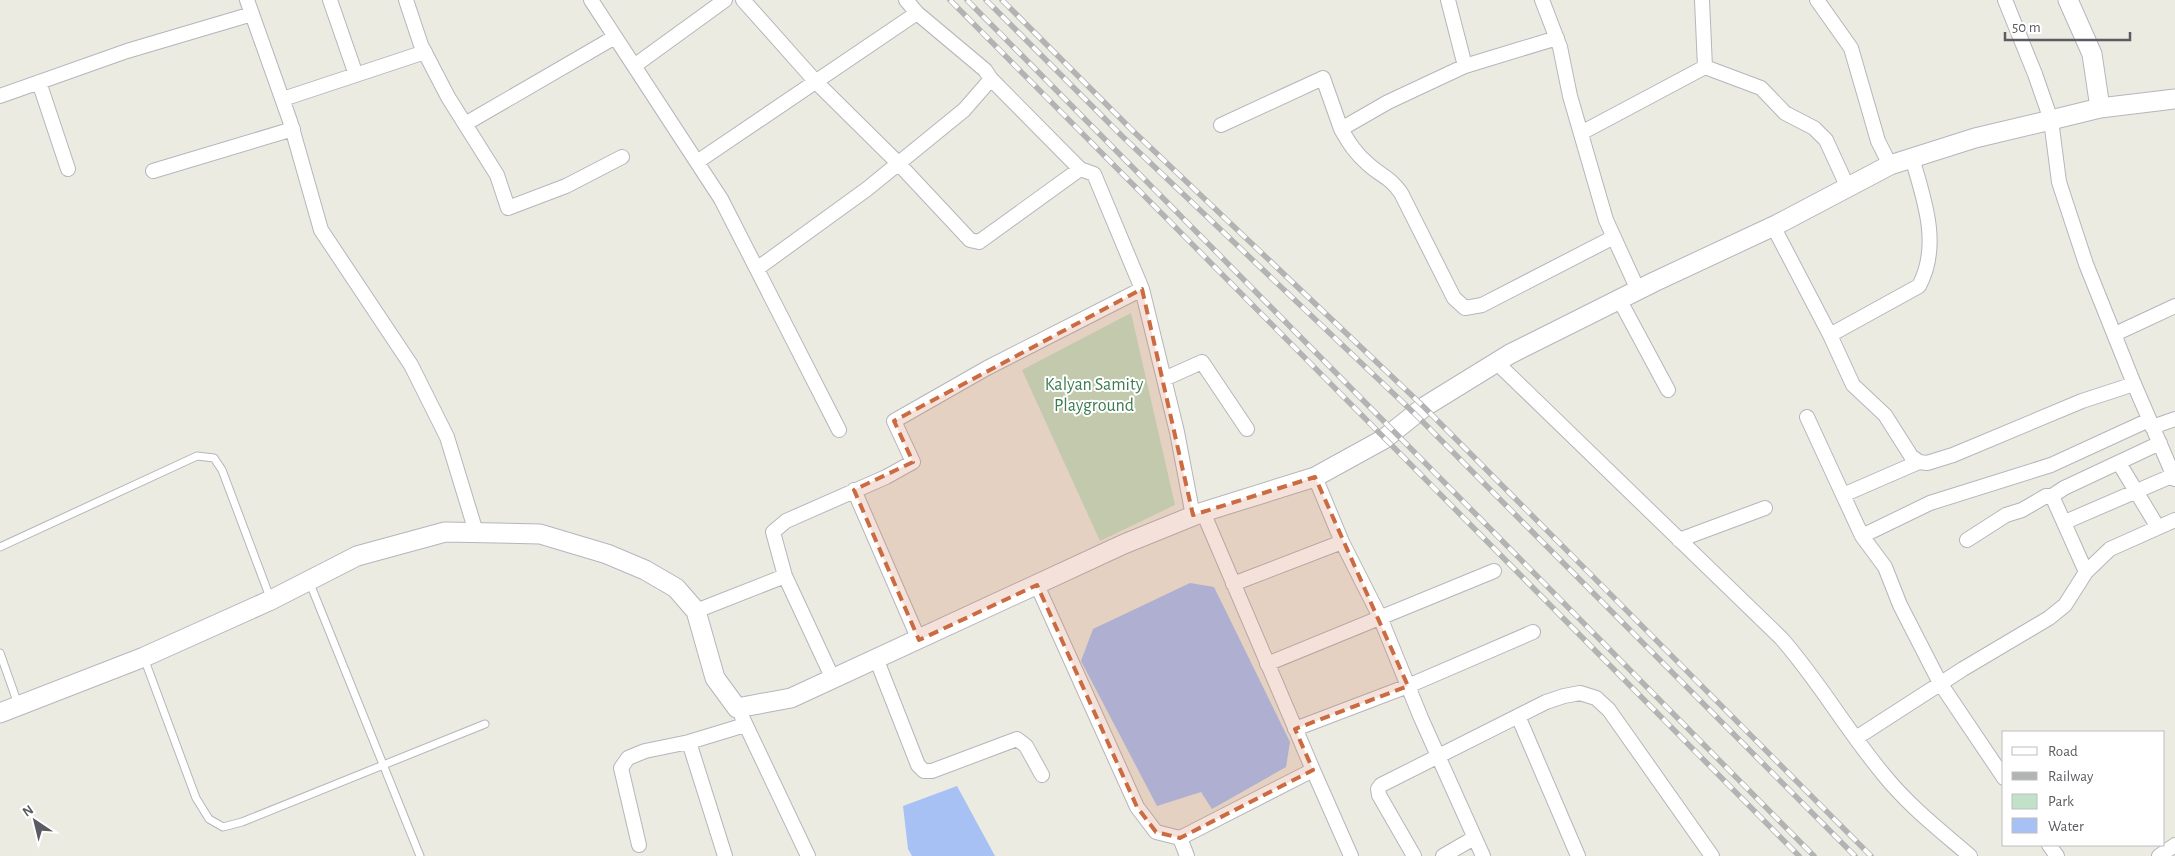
<svg xmlns="http://www.w3.org/2000/svg" width="2175" height="856" viewBox="0 0 2175 856" font-family="'Alegreya Sans',sans-serif">
  <rect width="100%" height="100%" fill="#ebebe2"/>
  <path fill="#c1e1c8" d="M1131,313L1175,505L1100,541L1022,370Z"/>
  <path fill="#a8c1f5" d="M1190,583L1214,587L1290,742L1286,767L1212,809L1201,792L1157,806L1081,661L1093,629Z
    M957,786L995,856H912L908,849L903,806Z"/>
  <g fill="none" stroke-linecap="round" stroke-linejoin="round">
    <defs>
      <path id="lane" d="M0,547L197,456L214,458L222,470L271,600
        M309,581L420,856
        M0,653L18,704
        M144,658L196,798L209,819L223,827L242,822L485,724"/>
      <path id="street" d="M247,0L290,121L321,230L411,365L447,437L476,532
        M330,0L356,75
        M406,0L421,45L448,97L497,175L508,208L566,186L622,157
        M591,0L721,199L839,430
        M743,0L816,82L898,163L970,240L979,242L1080,169L1094,174L1142,289L987,368L894,421L913,462L886,477L786,521L773,532L785,576L833,679
        M1448,0L1465,66
        M1542,0L1560,47L1570,96L1606,220L1638,290
        M1817,0L1851,48L1878,141L1890,165
        M2005,0L2035,74L2051,120L2059,182L2086,264L2134,384L2175,479
        M634,66L725,0
        M1705,67L1761,88L1785,113L1814,128L1826,140L1848,188
        M991,79L1080,169
        M39,82L68,169
        M0,96L127,51L252,14
        M283,99L425,52
        M465,124L615,37
        M1221,125L1323,78L1341,129L1388,102L1465,66L1557,38
        M1341,129C1349,143 1356,154 1368,164C1381,176 1390,177 1401,193L1454,298L1465,308L1482,305L1614,237
        M1581,133L1705,67L1702,0
        M1912,158C1924,199 1941,245 1919,286L1830,335L1853,385L1885,415L1911,456L1919,462L1927,463L1953,455L2082,401L2134,384
        M697,162L917,13
        M153,171L293,129
        M1773,226L1830,335
        M758,268L867,189L964,110L991,79L985,70L917,13L906,0
        M1142,289L1177,432L1193,516
        M1619,299L1668,390
        M2115,334L2175,306
        M1496,362L1781,638C1819,681 1847,731 1884,775C1909,806 1940,830 1970,856
        M1164,379L1202,362L1247,429
        M1807,417L1843,495
        M2152,427L2175,419
        M2119,463L2157,526
        M1315,477L1342,542L1380,617L1421,718L1483,856
        M854,490L919,640
        M2052,496L2064,488L2160,443
        M2065,522L2174,475
        M1862,536L1843,495L1919,462
        M1679,540L1765,508
        M1967,540L2006,515L2022,510L2046,496H2052L2086,572
        M1233,584L1342,542
        M1037,585L1137,807L1156,832L1180,838L1187,856
        M696,611L785,576
        M876,658L918,765L924,771H932L1017,739L1026,746L1042,775
        M1267,664L1494,571
        M1518,716L1578,856
        M742,717L808,856
        M1295,729L1408,686L1533,632
        M1856,738L1963,669L2049,618L2065,605L2086,572L2110,549L2175,520
        M689,742L725,856
        M1313,770L1351,856
        M2004,778L1940,683L1900,605L1885,567L1862,536L1930,503L2051,465L2149,420
        M1180,838L1313,770L1203,512
        M639,845L621,768L628,758L645,751L689,742L745,725
        M2049,845L2057,856
        M1414,856L1379,795L1378,789L1381,785L1546,702L1564,696L1580,693L1596,698L1609,710L1712,856
        M1443,856L1474,838
        M2159,856L2175,845"/>
      <path id="secondary" d="M2068,0L2092,54L2100,108
        M0,713L144,657L271,600L357,556L445,532L540,534L607,554L645,570L676,588L696,611L715,678L737,708L791,698L1124,544L1203,512L1315,477L1384,439L1424,407L1510,354L1654,282L1778,224L1890,165L1975,138L2051,120L2100,108L2175,99"/>
    </defs>
    <use href="#lane" stroke="#b4b6bb" stroke-width="9"/>
    <use href="#street" stroke="#b4b6bb" stroke-width="16"/>
    <use href="#secondary" stroke="#b5b6bd" stroke-width="21"/>
    <use href="#lane" stroke="#fff" stroke-width="7"/>
    <use href="#street" stroke="#fff" stroke-width="14"/>
    <use href="#secondary" stroke="#fff" stroke-width="19"/>
    <defs>
      <path id="rail" d="M950,0L1799,856
        M967,0L1814,856
        M986,0L1123,137L1415,414L1855,856
        M1002,0L1132,130L1424,407L1871,856"/>
    </defs>
    <use href="#rail" stroke="#b2b3b3" stroke-width="5.5"/>
    <use href="#rail" stroke="#fff" stroke-width="4" stroke-dasharray="11" stroke-linecap="butt"/>
  </g>
  <path fill="#ca6b42" fill-opacity="0.2" stroke="#ca6b42" stroke-width="4" stroke-dasharray="10 6" stroke-linejoin="round" d="M1142,289L1193,515L1315,477L1408,686L1295,729L1313,770L1180,838L1156,832L1137,807L1037,585L919,640L854,490L913,462L894,421Z"/>
  <g text-anchor="middle" dominant-baseline="central" stroke-width="4" stroke-linejoin="round" paint-order="stroke">
    <g font-size="18" fill="#3d7d4f" stroke="#fff">
      <text x="1094" y="385">Kalyan Samity<tspan x="1094" dy="21">Playground</tspan></text>
    </g>
  </g>
  <rect x="2002" y="731" width="162" height="115" fill="#ffffff" stroke="#bdbec0"/>
  <rect x="2012" y="747" width="25" height="8" fill="#ffffff" stroke="#bdbec0"/>
  <text x="2048" y="756" font-size="15" fill="#5a5c61">Road</text>
  <rect x="2012" y="772" width="25" height="8" fill="#b2b3b3" stroke="#bdbec0"/>
  <text x="2048" y="781" font-size="15" fill="#5a5c61">Railway</text>
  <rect x="2012" y="794" width="25" height="15" fill="#c1e1c8" stroke="#bdbec0"/>
  <text x="2048" y="806" font-size="15" fill="#5a5c61">Park</text>
  <rect x="2012" y="818" width="25" height="15" fill="#a8c1f5" stroke="#bdbec0"/>
  <text x="2048" y="831" font-size="15" fill="#5a5c61">Water</text>
  <g transform="translate(35 821) rotate(325)" stroke="#ffffff" stroke-width="4" paint-order="stroke">
  <path d="M0-4L9 19L0 12L-9 19Z" fill="#5a5c61"/>
  <text y="-8" font-size="14" font-weight="bold" text-anchor="middle" fill="#5a5c61">N</text>
  </g>
  <path d="M2005 32v8h125v-8" fill="none" stroke="#5a5c61" stroke-width="2.5"/>
  <text x="2012" y="32" font-size="15" fill="#5a5c61" stroke="#ffffff" stroke-width="4" paint-order="stroke">50 m</text>
</svg>
